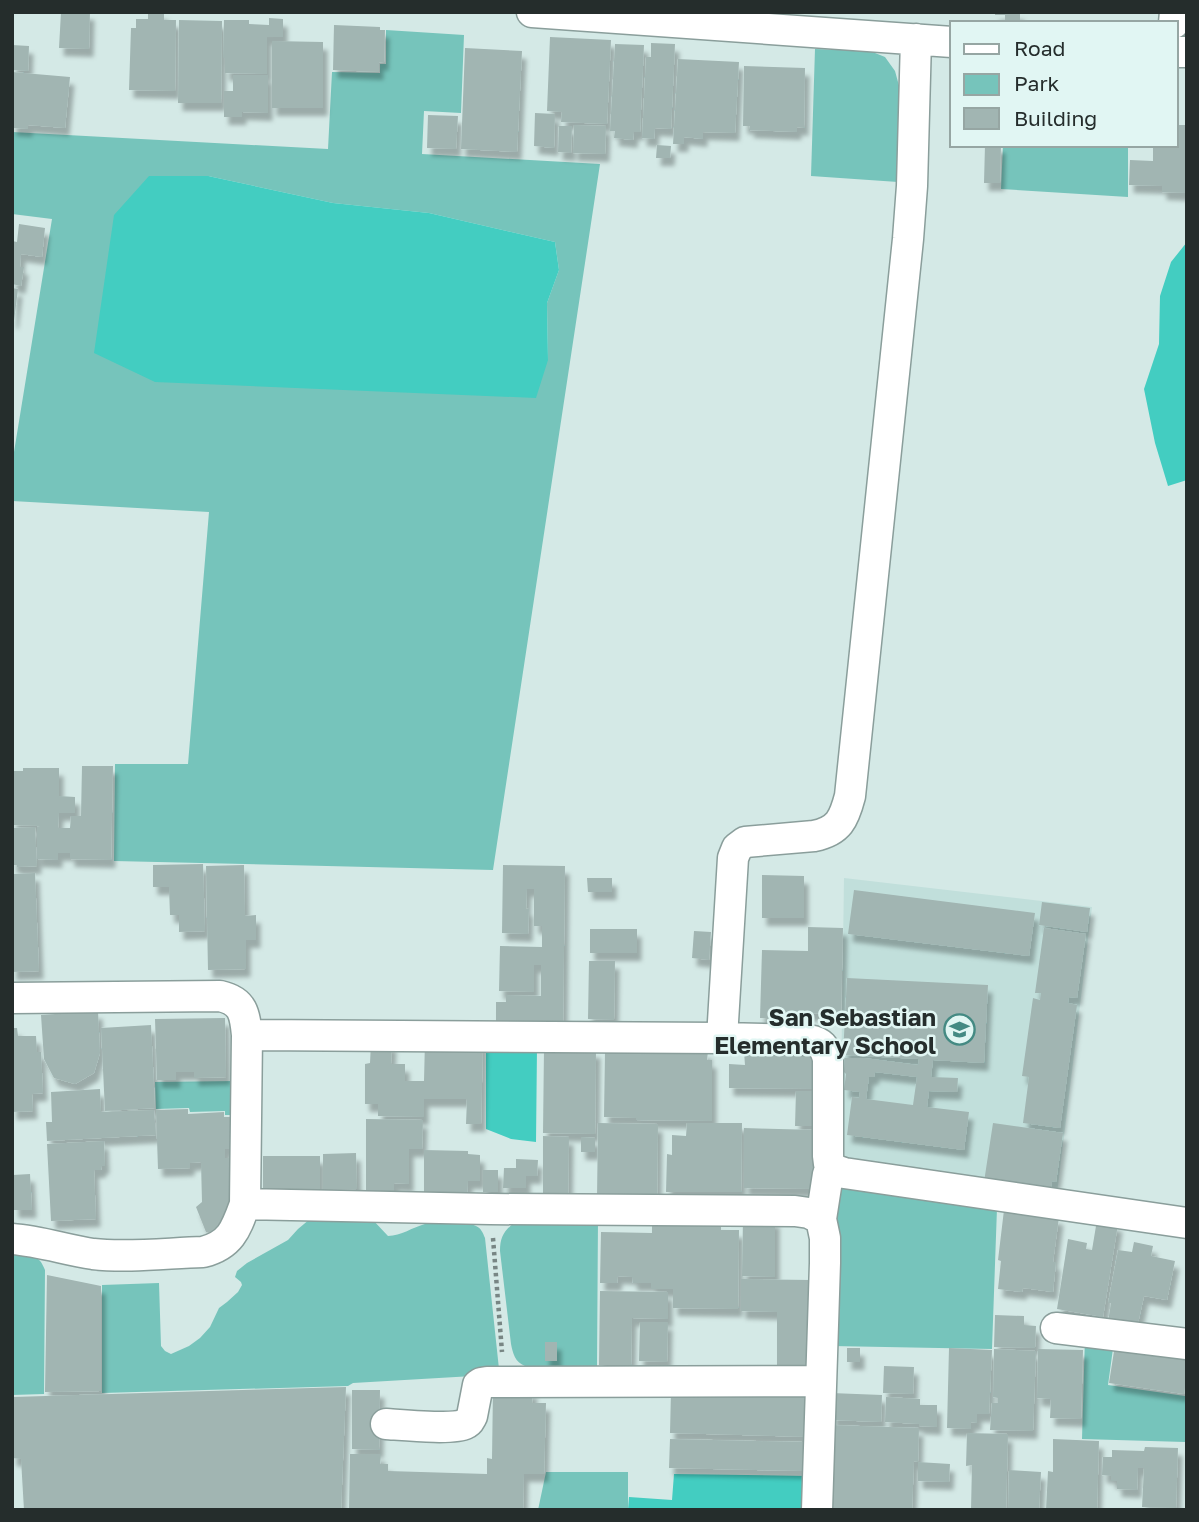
<svg xmlns="http://www.w3.org/2000/svg" width="1199" height="1522" viewBox="0 0 1199 1522" font-family="'Golos Text',sans-serif">
  <defs>
    <filter id="shadow"><feDropShadow dx="4.5" dy="8" stdDeviation="2" flood-color="#0004"/></filter>
  </defs>
  <rect width="100%" height="100%" fill="#d4e9e6"/>
  <path fill="#c1dfdb" d="M844,878L1092,907L1057,1194L844,1161L840,1153Z"/>
  <path fill="#76c4bb" fill-rule="evenodd" d="M386,30L464,35L461,113L424,111L422,154L600,164L493,870L114,861L115,764H188L209,512L12,501V452H14L52,219L12,214V132L328,149L332,72L380,73V64H386ZM208,176L333,203L429,213L555,242L559,270L547,303L548,360Z
    M815,49L870,51L885,57L895,71L901,93L898,182L811,176Z
    M1003,145H1128V197L1001,189Z
    M237,1081V1115H225V1111L190,1112L189,1108L156,1109L155,1082Z
    M834,1186L997,1208L992,1349L832,1346Z
    M316,1214L371,1218L388,1236C401,1236 413,1227 425,1224C436,1221 466,1221 476,1226C481,1228 483,1233 485,1238L499,1369L473,1376L353,1383L348,1386L102,1393V1285L159,1283L161,1346L165,1351L171,1354L189,1346L200,1338L210,1327L219,1308L227,1302L238,1292L242,1285L241,1282L235,1277L237,1271L247,1263L288,1240L298,1229Z
    M598,1219L597,1366H525C515,1362 513,1354 511,1344L500,1251C500,1237 504,1231 515,1222Z
    M12,1255C29,1255 38,1252 45,1270L44,1394L12,1395Z
    M1085,1337L1114,1341L1108,1385L1185,1396L1187,1387V1433L1185,1442L1082,1439Z
    M546,1472H628V1510H538Z"/>
  <path fill="#43cdc1" d="M149,176H208L333,203L429,213L555,242L559,270L547,303L548,360L536,398L155,382L94,353L114,215Z
    M1187,242V480L1168,486L1155,443L1144,389L1159,344L1160,296L1171,262Z
    M486,1046L537,1047L536,1142L511,1139L486,1129Z
    M674,1474L808,1476L807,1510H628L629,1497L672,1500Z"/>
  <path fill="#a1b5b2" fill-rule="evenodd" filter="url(#shadow)" d="M61,12H90L89,49L59,48Z
    M148,12H164V20H176L175,91L129,90L131,28H136V19H148Z
    M995,12H1020V23L1005,22V15H995Z
    M269,18L283,19V37H267V74L225,73V58H223L224,20H249V24L269,25Z
    M179,20L222,21L221,103H178Z
    M334,25L380,27V30H385L384,63L379,62V72L333,70Z
    M550,37L611,40L607,124L561,122L562,112L547,111Z
    M272,41L323,42V108H272Z
    M651,43L675,44L671,129L655,128L654,139L642,138L646,57H651Z
    M615,44L644,45L640,132H634L633,140L614,138L615,131H610Z
    M12,45L29,46L28,71L12,70Z
    M465,48L522,51L517,152L461,149Z
    M678,59L739,62L735,133L703,132V139L684,137V144H673Z
    M744,66L805,68L804,128L797,127V132L749,130L750,126H743Z
    M12,72L70,77L65,128L28,125V129L12,128Z
    M233,75H268V113L242,112V117H224V91H233Z
    M535,113L555,114L554,148L534,146Z
    M428,115L458,116L456,149L427,148Z
    M574,125L606,126L605,154L573,153Z
    M1176,125H1187V193L1162,192V186L1129,185L1130,160L1153,161V145H1176Z
    M559,126H572L571,153L558,152Z
    M657,145L671,146L670,158H656Z
    M985,145H1001L1000,183H984Z
    M19,224L45,228L42,257L21,254L20,267H24L21,286L12,284V241L17,242Z
    M12,288L18,289L14,321H12Z
    M82,766H113L111,860L70,859V853H58V860L37,859V827L40,826L12,825V771H23V768H59V796L75,797V813H59L58,828H70L71,816H81Z
    M35,827L37,866L17,867V865H12V828Z
    M203,864L205,931L179,932V915H170L169,887H153V865Z
    M244,865L245,916L256,915V940H246V969L208,970L206,866Z
    M503,865L565,866L563,1028L496,1027V1002H506V995L541,996V965H534V992L499,991L500,946L542,947V926H534V889H527L526,909L529,908L528,934L502,933Z
    M35,873L39,971L12,972V874Z
    M762,875L804,876V918H762Z
    M587,878H612V892H588Z
    M854,890L1035,913L1029,956L848,934Z
    M1042,902L1090,908L1087,932L1039,925Z
    M808,927L843,928L841,1014L792,1013V1024H767V1018H760L762,950L808,951Z
    M1044,928L1086,934L1077,998L1069,997L1068,1003L1077,1005L1060,1128L1023,1123L1029,1077L1022,1076L1033,998L1040,1000L1041,993H1035Z
    M590,929H637V953H590Z
    M694,931L711,932L709,960L692,958Z
    M589,961H615L614,1020L588,1019Z
    M847,978L988,985L984,1063L933,1060L931,1077L958,1078L957,1092L929,1091L927,1107L969,1112L964,1150L847,1135L852,1097L859,1098L860,1092L844,1090L846,1074L844,1072L845,1058H864L918,1065L919,1059L843,1055ZM875,1072L917,1077L913,1105L866,1099L869,1077H874Z
    M98,1011L100,1053L94,1073L75,1084L54,1078L44,1059L41,1015Z
    M225,1018L226,1077L194,1078V1072H176V1080H157L155,1019Z
    M151,1025L155,1108L105,1111L101,1028Z
    M12,1028H17L18,1036H36L37,1052H41L43,1093L32,1094L33,1111L12,1112Z
    M425,1041L483,1042L481,1124H466L467,1099H424V1117L378,1116V1104H365V1064L370,1063L371,1043H392L391,1064H405V1081H424Z
    M544,1049L596,1050L595,1134L543,1133Z
    M605,1050L708,1051L707,1060H712V1121L636,1120V1118L604,1117Z
    M744,1052L818,1053L817,1089L729,1088V1064L745,1065Z
    M100,1089L101,1112L154,1110L156,1135L47,1141L46,1122H52L51,1092Z
    M796,1091H815V1126H795Z
    M188,1109V1114L224,1112V1117H230L231,1149H225V1158H232L233,1217H223L220,1225L210,1232H206L196,1207L202,1202L201,1162L190,1163V1168L158,1169L156,1110Z
    M366,1119L423,1120L422,1149H409V1184L394,1183V1192H366Z
    M598,1123L658,1124L657,1199L597,1198Z
    M687,1123H742L741,1192H666L667,1154L672,1155V1135L686,1136Z
    M993,1123L1063,1133L1056,1182L1052,1181L1051,1192L984,1182Z
    M744,1128L817,1130L816,1189L744,1188Z
    M543,1136L569,1137L568,1199L543,1198Z
    M581,1137L595,1138V1152H581Z
    M104,1141L105,1166H102L101,1170H94L96,1219L51,1221L47,1144Z
    M424,1150L468,1151V1154L480,1155V1181H468L467,1198L424,1197Z
    M356,1153L357,1189L323,1190V1154Z
    M263,1156H320V1189L263,1190Z
    M516,1159L538,1160L537,1176H526V1188H503L504,1168H516Z
    M483,1170H498V1192H483Z
    M30,1174L32,1210H14L13,1175Z
    M1004,1210L1059,1217L1053,1262H1056L1053,1292L1023,1288L1022,1292L998,1289L1001,1261L998,1260Z
    M652,1219L721,1225V1230H739L738,1309L673,1308V1289H651V1283H633L632,1277L618,1276L617,1283H600L601,1232L652,1233Z
    M743,1219H775V1277L742,1276Z
    M1097,1220L1118,1224L1103,1317L1057,1309L1068,1239L1087,1243L1086,1249L1092,1250Z
    M1134,1242L1153,1246L1151,1256L1175,1261L1167,1300L1144,1296L1137,1328L1108,1322L1111,1303H1108L1118,1250L1132,1252Z
    M47,1275L101,1286V1391L45,1392Z
    M741,1279L811,1280L809,1366L777,1365V1312L741,1311Z
    M600,1291L668,1292V1319L632,1318L631,1365H599Z
    M995,1315L1024,1316V1325L1036,1326L1035,1348L994,1347Z
    M640,1322H668L667,1362L639,1361Z
    M545,1342H557V1361H545Z
    M1115,1345L1187,1350V1375L1184,1394L1109,1383Z
    M847,1348H860V1362H847Z
    M949,1348L992,1350L989,1414H977V1423L971,1422V1429L947,1428Z
    M994,1349L1036,1351L1033,1431L990,1430L992,1403H998V1398L993,1397Z
    M1038,1349L1083,1350L1081,1419L1050,1418L1051,1399L1037,1398Z
    M884,1366L914,1367L913,1394L883,1393Z
    M346,1387L341,1510H24L21,1459L12,1458L13,1397Z
    M493,1389L533,1390L532,1403H546L544,1474H524L523,1510H349L350,1454H381L380,1464H388V1471L487,1474V1458L492,1459Z
    M352,1390H380L379,1450L352,1449Z
    M671,1392H804V1414H809L808,1437L670,1433Z
    M831,1393L882,1395L881,1422L831,1420Z
    M886,1397L920,1399V1405H937V1427L919,1426V1424L885,1422Z
    M830,1425L919,1428L918,1462L914,1461L912,1510H827Z
    M967,1433L1008,1434L1006,1510H971L972,1465L966,1466Z
    M670,1439L803,1442V1471L669,1468Z
    M1053,1439L1099,1441L1097,1510H1046L1048,1471L1053,1472Z
    M1145,1447L1178,1448L1176,1508L1142,1507L1144,1468H1138L1137,1490L1117,1489V1481H1111V1476L1102,1475L1103,1457H1112V1450L1144,1451Z
    M918,1462L950,1464L949,1482L918,1481Z
    M1009,1470L1041,1472L1039,1510H1008Z"/>
  <g fill="none" stroke-linecap="round" stroke-linejoin="round">
    <defs>
      <path id="minor" d="M532,12L952,42
        M1174,23L1175,12
        M1176,52H1187
        M12,998L220,996C243,1001 245,1014 247,1035L245,1204C236,1229 231,1245 203,1252C168,1253 128,1258 93,1254C66,1250 40,1241 12,1239
        M247,1035L722,1038L809,1040C821,1042 825,1047 828,1059V1156L829,1164L832,1169L828,1174L821,1219L825,1238V1263L817,1510
        M722,1038L733,858L737,848L745,842L814,836C839,831 844,819 850,796L908,239L912,186L916,39
        M832,1169L844,1173L1187,1223
        M245,1204L490,1209L795,1211L809,1213L821,1219
        M1056,1328L1187,1344
        M386,1424C402,1425 453,1430 465,1424C470,1422 469,1421 472,1416L478,1385L481,1383L487,1382L820,1381"/>
    </defs>
    <use href="#minor" stroke="#8a9e9b" stroke-width="33"/>
    <path stroke="#788684" stroke-width="4.5" stroke-dasharray="3.5 3.5" stroke-linecap="butt" d="M493,1238L502,1352"/>
    <use href="#minor" stroke="#fff" stroke-width="30"/>
  </g>
  <defs>
    <symbol id="school-ring" viewBox="-11 -11 22 22"><circle r="9.5" fill="#e1f6f3" stroke="#448a83" stroke-width="1.5"/><path d="M0-5L7-2L0 1L-7-2ZM-4 1L0 2.5L4 1V4Q0 6-4 4Z" fill="#448a83"/></symbol>
  </defs>
  <g fill-rule="evenodd">
    <use href="#school-ring" x="942" y="1012" width="35" height="35"/>
  </g>
  <g text-anchor="middle" dominant-baseline="central" stroke-width="5" stroke-linejoin="round" paint-order="stroke">
    <g font-size="24" font-weight="bold" fill="#252d2c" stroke="#e1f6f3" text-anchor="end">
      <text x="936" y="1016">San Sebastian<tspan x="936" dy="28">Elementary School</tspan></text>
    </g>
  </g>
  <rect width="1199" height="1522" fill="none" stroke="#252d2c" stroke-width="28"/>
  <rect x="950" y="21" width="228" height="126" fill="#e1f6f3" stroke="#96a6a3" stroke-width="2"/>
  <rect x="964" y="44" width="35" height="10" fill="#ffffff" stroke="#96a6a3" stroke-width="2"/>
  <text x="1014" y="56" font-size="21" fill="#252d2c">Road</text>
  <rect x="964" y="74" width="35" height="21" fill="#76c4bb" stroke="#96a6a3" stroke-width="2"/>
  <text x="1014" y="91" font-size="21" fill="#252d2c">Park</text>
  <rect x="964" y="108" width="35" height="21" fill="#a1b5b2" stroke="#96a6a3" stroke-width="2"/>
  <text x="1014" y="126" font-size="21" fill="#252d2c">Building</text>
</svg>
